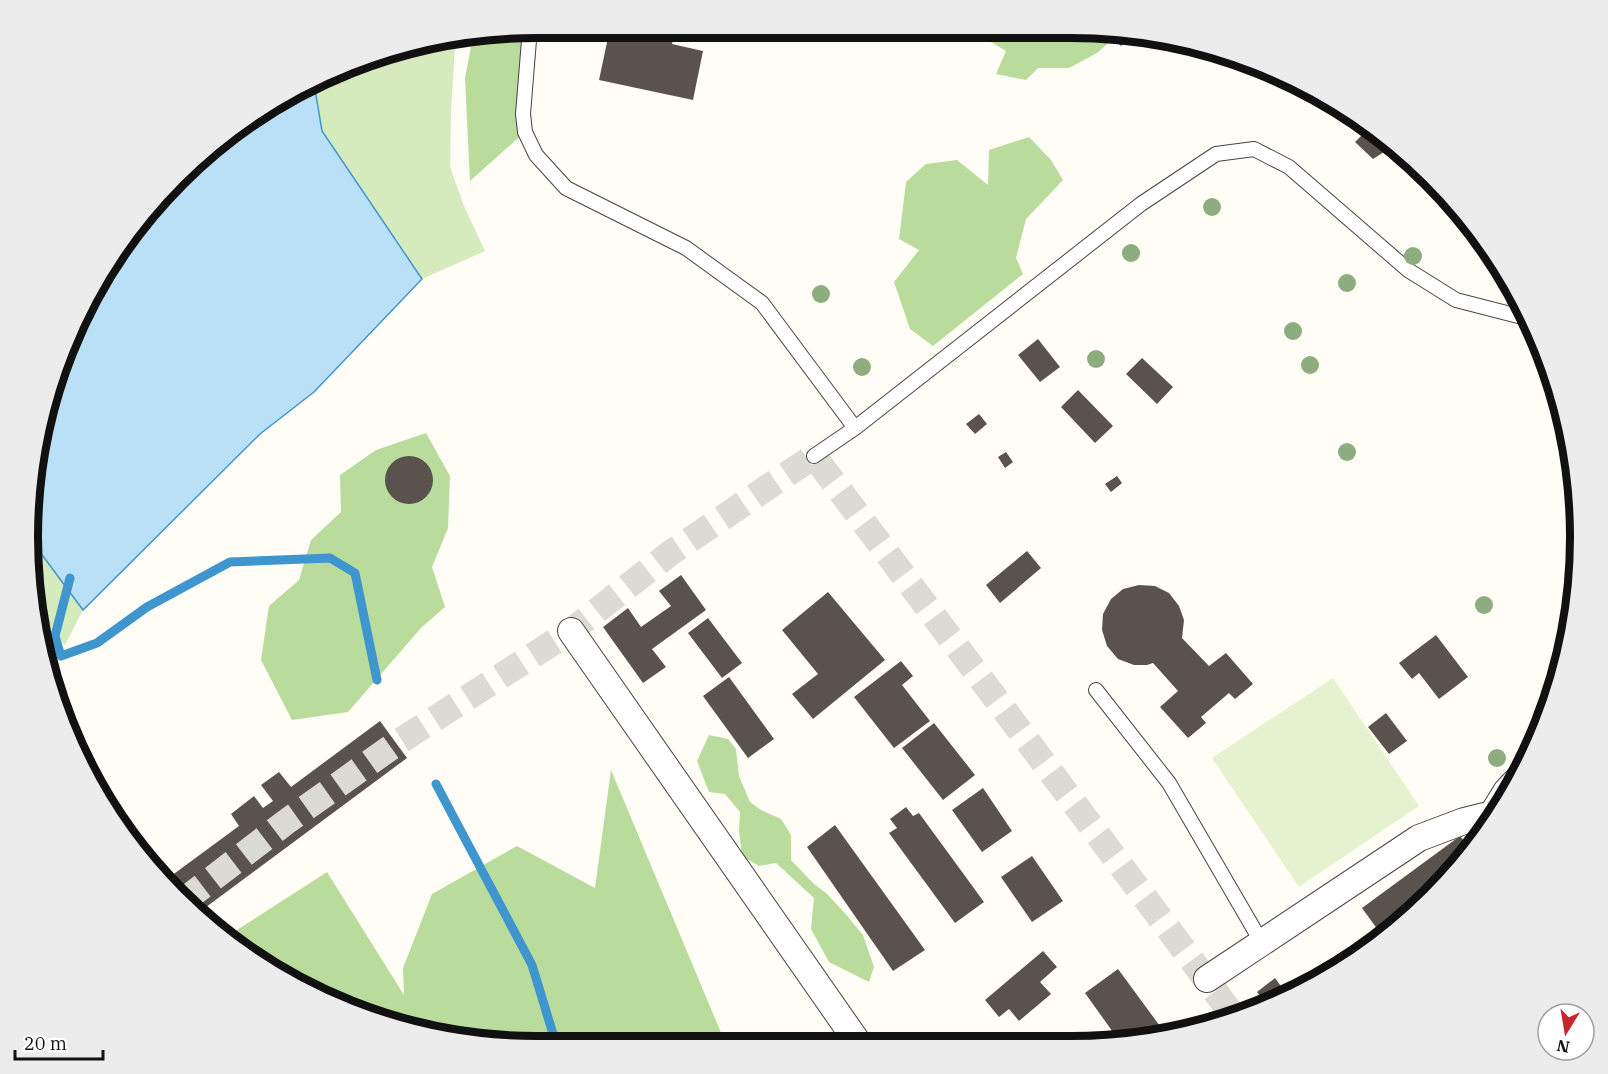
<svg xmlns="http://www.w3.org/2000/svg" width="1608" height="1074" viewBox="0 0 1608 1074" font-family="'IBM Plex Serif',serif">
  <rect width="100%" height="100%" fill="#fffdf5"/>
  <path fill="#d5ebbd" d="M453,41L455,47L451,110L450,167L464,206L485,251L422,279L322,131L314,83L373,54Z
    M31,540L83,610L65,645L36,618Z"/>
  <path fill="#b9dc9c" d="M980,27H1071L1104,30L1113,39L1097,53L1069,68H1038L1026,80L996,74L1006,51L986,39Z
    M530,28L525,132L470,181L465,78L473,37Z
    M1029,137L1051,160L1063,180L1026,219L1016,258L1023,274L933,346L910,329L894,282L919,250L899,239L906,182L926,164L957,160L988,185L989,150Z
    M426,433L450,476L448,528L432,567L445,607L421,628L348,712L292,720L261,660L269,606L299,580L311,540L341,512L340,475L376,450Z
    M709,735L728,739L736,749L739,776L750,802L761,810L781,819L791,835V860L814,884L826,893L843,911L863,935L874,967L869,982L829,962L811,929L814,898L776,863L759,866L742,856L739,830L740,812L725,794L709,792L697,761Z
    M611,770L727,1047H537L438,1037L311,994L229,935L327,872L404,995L403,968L432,894L517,846L595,888Z"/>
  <path fill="#e6f2cf" d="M1333,678L1419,806L1299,887L1212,758Z"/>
  <path fill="#b9e0f7" stroke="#3f96cf" stroke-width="1.5" d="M314,83L322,131L422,279L314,392L260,434L83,610L31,540L28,503L66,342L133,226L253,113Z"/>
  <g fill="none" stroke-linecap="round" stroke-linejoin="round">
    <path stroke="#3f96cf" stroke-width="9" d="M70,578L55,636L61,656L97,643L147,607L230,562L330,558L355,573L377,680
      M436,784L532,965L557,1047"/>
  </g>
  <path fill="#5a524d" d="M638,27H676L672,44L703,51L693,100L599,80L609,33L636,39Z
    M1104,30L1134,33L1121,46Z
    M1151,35L1170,37L1177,39L1167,50Z
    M1367,130L1420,168L1412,176L1384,152L1373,159L1355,142Z
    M1038,339L1060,367L1040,382L1018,355Z
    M1142,358L1173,387L1157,404L1126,374Z
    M1078,390L1113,426L1095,443L1061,407Z
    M979,414L987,424L975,434L966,424Z
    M1006,452L1013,462L1005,468L998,457Z
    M385 480a24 24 0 1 1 48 0a24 24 0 1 1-48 0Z
    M1117,476L1122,483L1111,492L1105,484Z
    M1027,551L1041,568L1000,603L986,585Z
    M681,575L706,610L652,649L666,667L643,683L603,627L628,608L641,627L671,606L659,591Z
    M1139,585L1155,586L1169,593L1179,606L1184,620L1182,638L1209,666L1226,653L1253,684L1235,699L1229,693L1201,717L1206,723L1188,738L1160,707L1178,691L1153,663L1147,665H1134L1118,659L1107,646L1102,630L1103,614L1111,599L1123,589Z
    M828,592L885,660L813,719L792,694L818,674L782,630Z
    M708,618L742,663L722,678L688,633Z
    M1436,635L1468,677L1439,699L1419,673L1412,679L1399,663Z
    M901,661L913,676L902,685L930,721L894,748L854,697Z
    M729,677L774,739L748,758L703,696Z
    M1386,713L1407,741L1389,754L1368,727Z
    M380,721L407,758L198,913L171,876L239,826L231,814L254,796L263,808L273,801L261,785L279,772L291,787Z
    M934,723L975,775L943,800L902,748Z
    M983,788L1012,831L982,852L952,810Z
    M906,807L913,816L919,813L984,902L955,923L889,833L897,828L890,819Z
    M835,825L925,950L893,971L807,847Z
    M1460,836L1471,850L1432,897L1383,937L1362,908Z
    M1032,856L1063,901L1032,922L1001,877Z
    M1043,951L1057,967L1040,982L1051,994L1019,1021L1009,1009L999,1017L985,1000Z
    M1118,969L1168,1037L1120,1042L1085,993Z
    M1275,978L1288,996L1268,1007L1257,992Z"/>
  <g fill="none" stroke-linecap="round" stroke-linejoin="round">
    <path stroke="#dbdad3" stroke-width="26" stroke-dasharray="26 13" stroke-linecap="butt" d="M182,902L286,822L397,743L571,631L669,554L814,456L1235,1018"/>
    <defs>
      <path id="service" d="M530,28L523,114L525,132L536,155L566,188L686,248L762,303L855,428
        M814,456L855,428L1141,204L1216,154L1254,149L1289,167L1408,270L1456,300L1530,319
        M1096,690L1169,783L1262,943
        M1484,816L1502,787L1527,761"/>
      <path id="minor" d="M571,631L861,1047
        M1207,979L1419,838L1464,821L1484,816L1491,825"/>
    </defs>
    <use href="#service" stroke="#444" stroke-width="16"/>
    <use href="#minor" stroke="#444" stroke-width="28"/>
    <use href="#service" stroke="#fff" stroke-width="14"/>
    <use href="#minor" stroke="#fff" stroke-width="26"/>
  </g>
  <g fill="#8dad7f">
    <circle cx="1212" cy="207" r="9"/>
    <circle cx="1131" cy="253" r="9"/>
    <circle cx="1413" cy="256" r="9"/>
    <circle cx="1347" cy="283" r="9"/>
    <circle cx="821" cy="294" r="9"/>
    <circle cx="1293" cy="331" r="9"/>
    <circle cx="1096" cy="359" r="9"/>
    <circle cx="1310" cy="365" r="9"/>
    <circle cx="862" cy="367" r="9"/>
    <circle cx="1347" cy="452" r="9"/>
    <circle cx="1484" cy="605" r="9"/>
    <circle cx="1497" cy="758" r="9"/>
  </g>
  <path d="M0 0H1608V1074H0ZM537 38H1071A499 499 0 0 1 1570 537V537A499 499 0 0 1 1071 1036H537A499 499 0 0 1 38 537V537A499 499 0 0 1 537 38Z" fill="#ececec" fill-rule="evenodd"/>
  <path fill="none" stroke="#111" stroke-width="8" d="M537 38H1071A499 499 0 0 1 1570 537V537A499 499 0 0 1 1071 1036H537A499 499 0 0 1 38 537V537A499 499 0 0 1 537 38Z"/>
  <g transform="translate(1566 1032) rotate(191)"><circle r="28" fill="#ffffff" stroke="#a0a0a0" stroke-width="1.5"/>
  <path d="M0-4.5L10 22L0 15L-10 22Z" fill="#c4262e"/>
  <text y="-9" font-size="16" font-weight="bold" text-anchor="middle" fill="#111111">N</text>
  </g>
  <path d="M15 1050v9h88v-9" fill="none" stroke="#111111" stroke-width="3"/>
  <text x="24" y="1050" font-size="18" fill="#111111" stroke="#ffffff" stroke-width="4.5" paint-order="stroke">20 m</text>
</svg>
